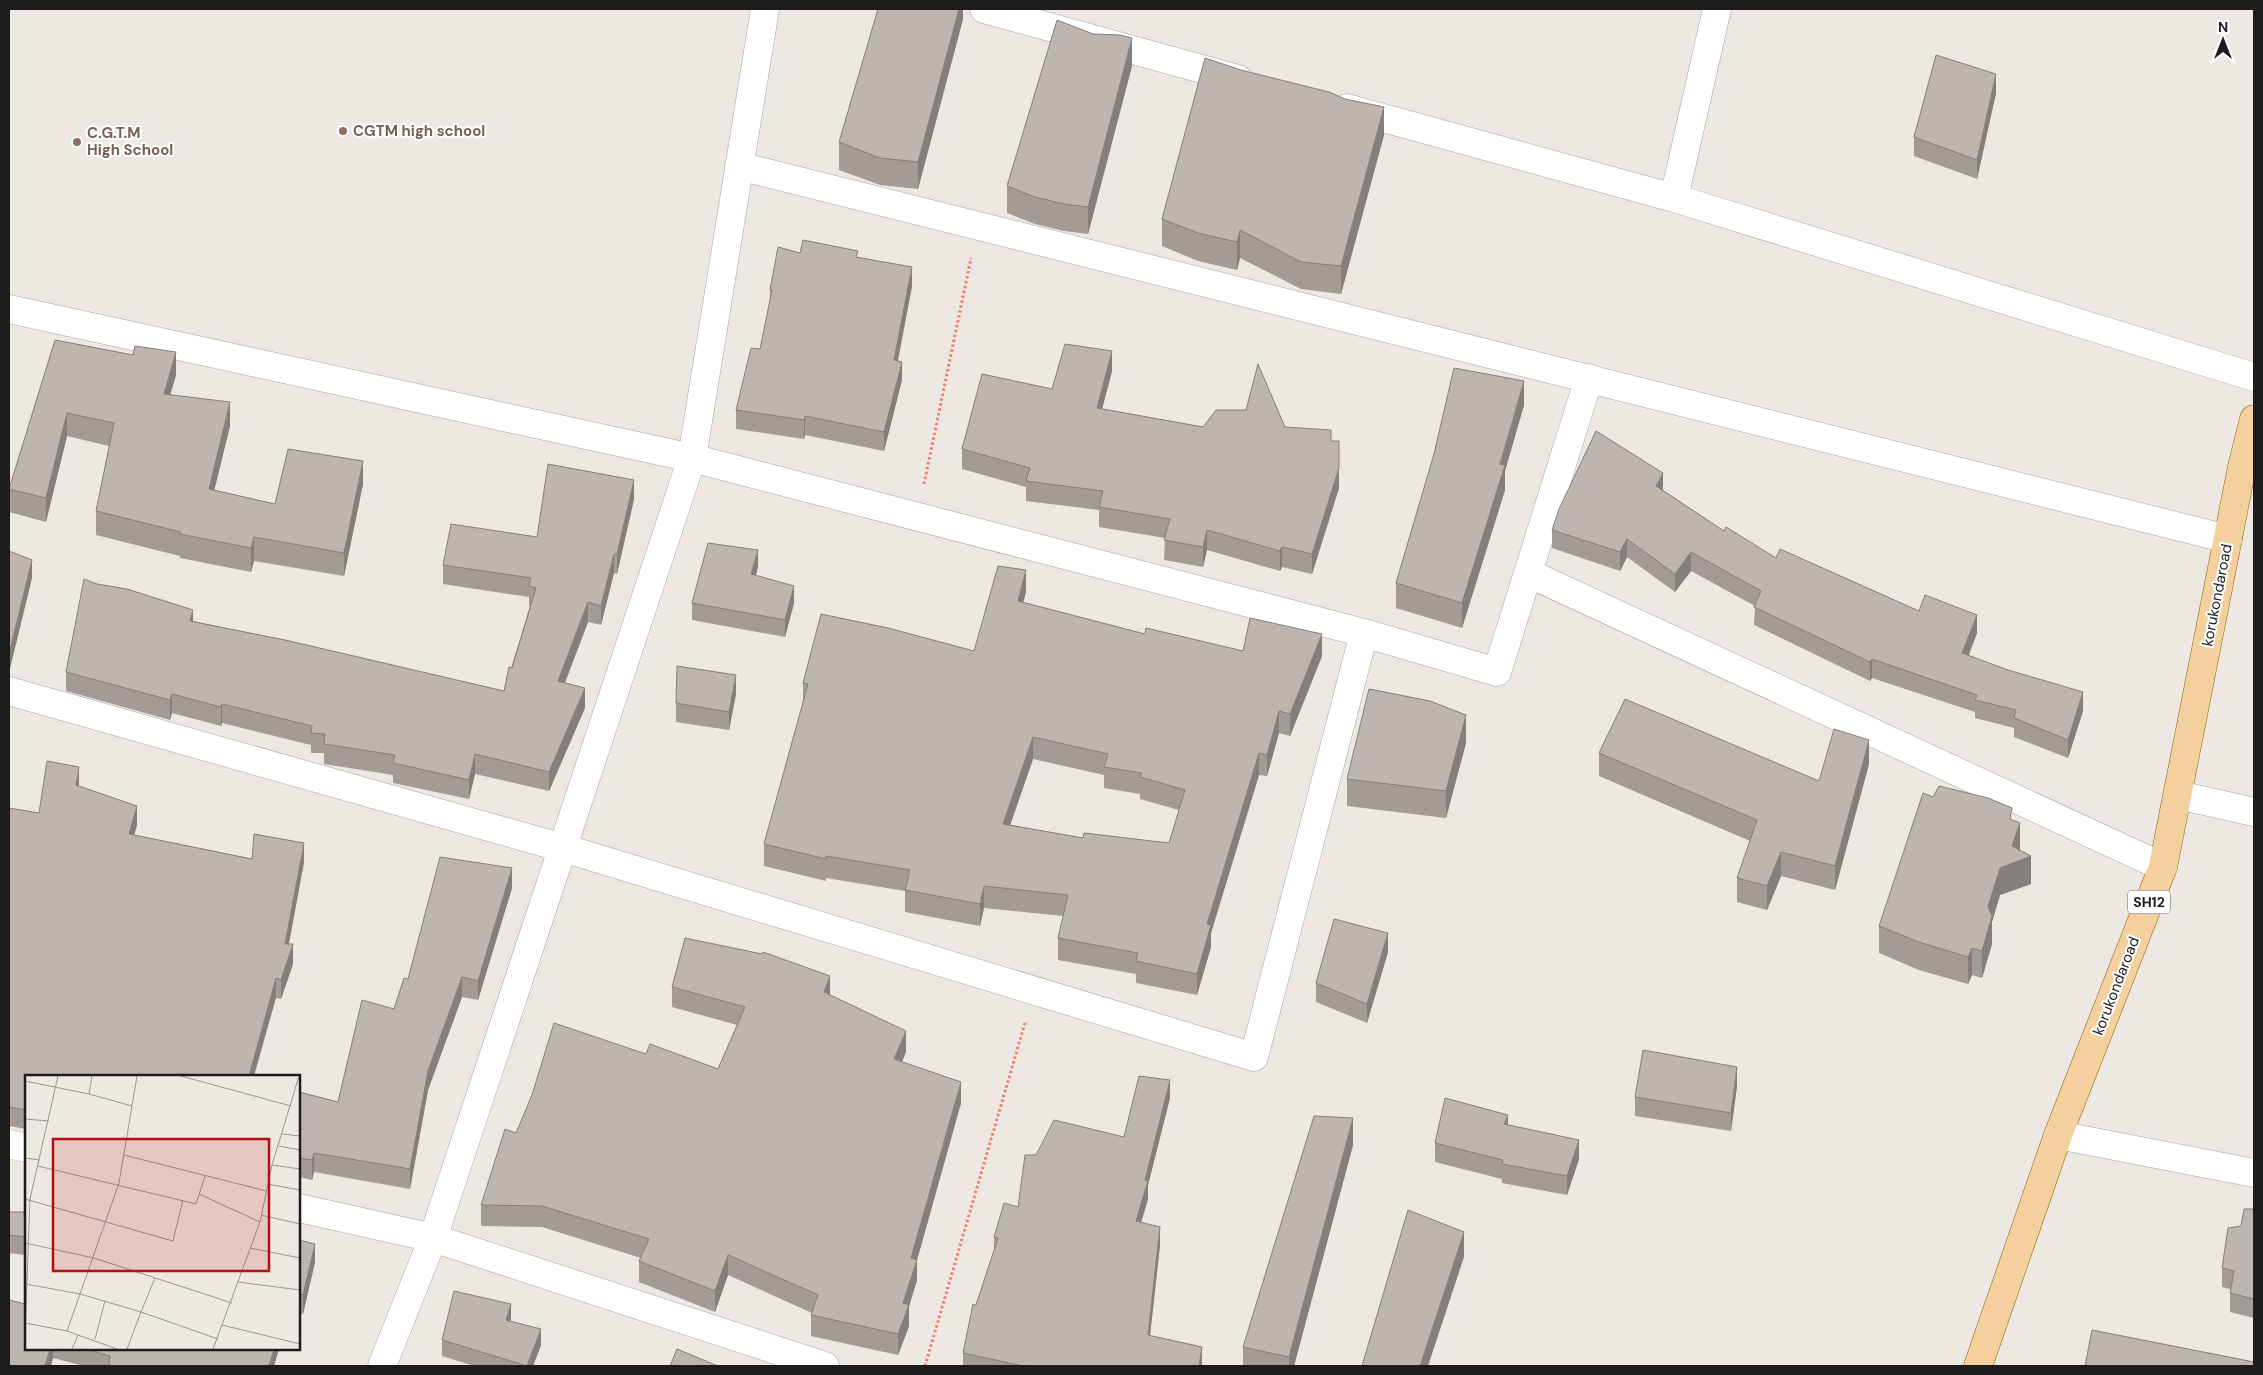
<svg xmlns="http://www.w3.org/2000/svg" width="2263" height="1375" viewBox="0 0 2263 1375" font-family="'DM Sans',sans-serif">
  <rect width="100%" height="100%" fill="#ede9e2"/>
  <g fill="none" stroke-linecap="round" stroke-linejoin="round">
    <defs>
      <path id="minor" d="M984,9L1238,79
        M1347,108L1674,198L2254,377
        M739,166L2228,539
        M1674,198L1717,9
        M9,309L692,458L1364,633L1497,672L1589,378
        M1528,573L2163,867
        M9,691L563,848L1254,1057L1364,633
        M2178,795L2254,812
        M2058,1135L2254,1173
        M9,1144L26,1148
        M299,1208L433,1238L825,1366
        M382,1366L433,1238L692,458L765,9"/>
      <path id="major" d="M1978,1366L2058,1135L2163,867L2242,467L2254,419"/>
    </defs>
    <use href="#minor" stroke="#a3a3a3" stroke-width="29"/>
    <use href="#major" stroke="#895f0b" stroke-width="29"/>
    <path stroke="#ef7e71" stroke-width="3" stroke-dasharray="2.5 2.5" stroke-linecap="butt" d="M924,484L971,258
      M925,1366L1025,1023"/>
    <use href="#minor" stroke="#fff" stroke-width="28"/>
    <use href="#major" stroke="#f4d09f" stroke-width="28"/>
  </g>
  <path fill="#a39c96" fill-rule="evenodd" d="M963,9V19L918,189L880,185L839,170V142Z
    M1132,66L1088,234L1064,231L1035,224L1007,213V186Z
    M1996,93L1977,179L1914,156V137Z
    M1384,135L1341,294L1301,289L1240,258L1237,270L1198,261L1162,246V219Z
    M800,253L858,257L912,286L898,361L902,380L884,451L805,435L804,439L736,429V410L760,349L770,302V290Z
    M55,340L133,355L176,375L170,394L230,426L214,490L275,504L363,484L344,576L254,561L251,572L180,558V556L96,535V511L109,446L67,436L46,522L9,512V489Z
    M1112,371L1102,409L1203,427H1285L1331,441L1339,488L1312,574L1282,567L1280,571L1207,550L1203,567L1164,560L1165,538L1099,527V510L1026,501V487L962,469V449L1052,389Z
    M1524,405L1505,471V490L1462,628L1396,608V583Z
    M1663,490L1724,531L1776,558L1919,611L1977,633L1969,655L2083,711L2068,758L2014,737V728L1975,718V712L1872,678L1870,681L1754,625L1755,606L1691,571L1675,592L1627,557L1620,571L1552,548V530Z
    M634,499L617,574L614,573L601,625L588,622L565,683L585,708L549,791L475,774L469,799L393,783V775L324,764V753H311V745L222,723L221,726L172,713L170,720L66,691V672L193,621L504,691L530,606H529V597L443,584V565L537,537Z
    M758,567L756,575L794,603L785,637L692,620V603Z
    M1026,592L1023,603L1145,634L1243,651L1322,656L1290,736L1279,733L1267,776L1259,775L1211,933V947L1197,995L1136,983V974L1058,960V938L1063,916L984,908L980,926L905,912V891L826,878V881L764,866V844L803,704V683L974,651ZM1033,759L1104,775V788L1140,794V799L1179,810L1169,843L1083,838L1010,825Z
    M736,694L729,730L676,722V703Z
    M1466,743L1446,818L1347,806V779Z
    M1599,753L1819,781L1869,764L1835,890L1781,876L1767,910L1737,902V878L1750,841L1599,776Z
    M79,786L137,825L134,835L252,859L304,862L289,944L293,964L281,999L276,998L26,1076V1129L9,1126V808L39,813Z
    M2012,820L2020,850L2031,884L2000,895L1992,922V944L1982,978L1972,975L1968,984L1919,970L1879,953V926Z
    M512,888L478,1000L462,997L428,1090L410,1189L314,1172L312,1180L299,1177V1092L338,1102L394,1009L408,979Z
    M1388,952L1367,1023L1316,1002V983Z
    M672,987L830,995L906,1052L902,1062L961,1103L917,1260V1280L909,1306V1326L898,1355L811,1336V1315L812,1313L728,1275L715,1312L639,1282V1261L641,1258L542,1227L481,1226V1205L516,1133L646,1054L718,1069L737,1025L672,1007Z
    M1737,1086L1731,1131L1635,1116V1097Z
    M1170,1098L1148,1185V1199L1141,1223L1160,1245L1150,1336L1202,1366H963V1353L976,1305L994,1252V1237L1018,1207L1036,1155L1124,1137Z
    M1508,1125L1579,1159L1567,1195L1502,1183V1179L1435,1162V1143Z
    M1353,1145L1294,1366H1243V1347Z
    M2254,1209V1318L2230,1312V1289L2222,1287V1268L2241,1226Z
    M9,1212H26V1255L9,1253Z
    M299,1240L315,1262L303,1314L299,1313Z
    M511,1321L541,1345L533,1366H474L442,1356V1340Z
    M26,1349H279L274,1366H84L53,1358L51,1366H9Z"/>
  <path fill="#847f7a" d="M959,9H963V19L918,189V162Z
    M1132,38V66L1088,234V207Z
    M1996,74V93L1977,179V160Z
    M1384,107V135L1341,294V266Z
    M1240,230V258L1237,270V242Z
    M912,267V286L894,379V360Z
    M1112,351V371L1097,428V408Z
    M176,352V375L164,417V394Z
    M902,362V380L884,451V432Z
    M1524,381V405L1505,471V490L1462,628V603Z
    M230,402V426L209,512V489Z
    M67,413V436L46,522V498Z
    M805,416V435L804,439V420Z
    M363,461V484L344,576V553Z
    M1339,468V488L1312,574V554Z
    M1663,473V491L1656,486Z
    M634,480V499L617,574V554Z
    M1207,530V550L1203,567V547Z
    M254,537V561L251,572V548Z
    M1627,539V557L1620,571V552Z
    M1282,547V567L1280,571V551Z
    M758,550V567L751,591V574Z
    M1691,552V571L1675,592V574Z
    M614,554V573L601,625V606Z
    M32,560V578L9,673V654Z
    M1026,570V592L1018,623V601Z
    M794,586V603L785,637V620Z
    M588,602V622L558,700V681Z
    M193,610V629L190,621Z
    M1977,615V633L1962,671V653Z
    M1322,634V656L1290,736V714Z
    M1872,659V678L1870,681V662Z
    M736,675V694L729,730V712Z
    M585,688V708L549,791V772Z
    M2083,692V711L2068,758V740Z
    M172,694V713L170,720V700Z
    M222,704V723L221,726V707Z
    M1279,711V733L1267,776V755Z
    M1466,715V743L1446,818V791Z
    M1033,737V759L1003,846V824Z
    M1869,740V764L1835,890V866Z
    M1259,753V775L1211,933V947L1197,995V974L1207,924Z
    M475,754V774L469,799V780Z
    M79,767V786L76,785Z
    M137,806V825L129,854V834Z
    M2020,823V851L2031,856V884L2000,895L1992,922V944L1982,978V951L1988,907L2000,868L2012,846Z
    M304,843V862L285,963V944Z
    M1781,852V876L1767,910V886Z
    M512,868V888L478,1000V981Z
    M984,886V908L980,926V904Z
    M1388,933V952L1367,1023V1004Z
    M293,944V964L281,999V980Z
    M1972,948V975L1968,984V957Z
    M830,976V997L824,992Z
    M462,977V997L428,1090L410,1189V1169L428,1071Z
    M276,978V998L254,1076H249Z
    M906,1031V1052L894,1080V1059Z
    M1737,1067V1086L1731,1131V1113Z
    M1170,1080V1098L1148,1185V1199L1136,1239V1221L1145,1180Z
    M961,1082V1103L917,1260V1280L909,1306V1326L898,1355V1334L911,1258Z
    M1508,1115V1133L1504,1124Z
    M1353,1118V1145L1294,1366H1289V1357Z
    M1579,1140V1159L1567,1195V1176Z
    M314,1153V1172L312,1180V1160Z
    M1160,1227V1245L1148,1353V1335Z
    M1464,1232V1257L1428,1366H1420Z
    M315,1244V1262L303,1314V1295Z
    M728,1255V1275L715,1312V1291Z
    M511,1304V1320L506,1336V1320Z
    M541,1329V1345L533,1366H527Z
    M1202,1347V1366H1199Z
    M50,1349H53V1358L51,1366H45Z
    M274,1349H279L274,1366H269Z"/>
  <path fill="#bdb5af" stroke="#847f7a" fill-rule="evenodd" d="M878,9H959L918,162L880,158L839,142Z
    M1057,20L1093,34L1120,35L1132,38L1088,207L1064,204L1035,197L1007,186Z
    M1936,55L1996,74L1977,160L1914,137Z
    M1205,58L1241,70L1329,92L1345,99L1384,107L1341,266L1301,262L1240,230L1237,242L1198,233L1162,219Z
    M803,240L858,251L856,257L912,267L894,360L902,362L884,432L805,416L804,420L736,410L751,348L760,349L772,290H770L778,247L800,253Z
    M55,340L133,355L135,346L176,352L164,394L230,402L209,489L275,504L288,449L363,461L344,553L254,537L251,548L180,534L181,532L96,511L114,423L67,413L46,498L9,489Z
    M1065,344L1112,351L1097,408L1203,427L1216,410H1246L1258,364L1285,427L1331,430V441H1339V468L1312,554L1282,547L1280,551L1207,530L1203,547L1164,540L1170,519L1099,507L1103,491L1026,481L1030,468L962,449L982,374L1052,389Z
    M1454,368L1524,381L1500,464L1505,465L1462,603L1396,583L1434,454Z
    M1596,431L1663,473L1656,486L1724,531L1726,527L1776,558L1780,549L1919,611L1925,595L1977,615L1962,653L2008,670L2083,692L2068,740L2014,718L2016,710L1975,700L1977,695L1872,659L1870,662L1754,607L1761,591L1691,552L1675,574L1627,539L1620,552L1552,530L1559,509Z
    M548,464L634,480L617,554H614L601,606L588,602L558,681L585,688L549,772L475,754L469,780L393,763L395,755L324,744L325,734L311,733L312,726L222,704L221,707L172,694L170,700L66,672L84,579L97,584L127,589L193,610L190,621L285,640L504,691L509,667L512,668L536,588L529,586L531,578L443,565L451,524L537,537Z
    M708,543L758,550L751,574L794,586L785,620L692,603Z
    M9,551L32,560L9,654Z
    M998,566L1026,570L1018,601L1145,634L1146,628L1243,651L1250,618L1322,634L1290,714L1279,711L1267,755L1259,753L1207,924L1211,925L1197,974L1136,961L1138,953L1058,938L1068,895L984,886L980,904L905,890L910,870L826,856V859L764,844L808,684L803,683L821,614L888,628L974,651ZM1033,737L1108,754L1104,767L1142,773L1140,777L1185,790L1169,843L1084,833L1083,838L1003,824Z
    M677,666L736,675L729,712L676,703Z
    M1369,689L1430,701L1466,715L1446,791L1347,779Z
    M1625,699L1819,781L1834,729L1869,740L1835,866L1781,852L1767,886L1737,878L1757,820L1599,753Z
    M47,761L79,767L76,785L137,806L129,834L252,859L254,834L304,843L285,944H293L281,980L276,978L249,1076H26V1110L9,1107V808L39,813Z
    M1939,786L1988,798L2012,808L2010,819L2020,823L2012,846L2031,856L2000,868L1988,907L1992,916L1982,951L1972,948L1968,957L1919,942L1879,926L1923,793L1933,797Z
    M440,857L512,868L478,981L462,977L428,1071L410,1169L314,1153L312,1160L299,1158V1092L338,1102L362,1000L394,1009L404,978L408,979Z
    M1334,919L1388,933L1367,1004L1316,983Z
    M685,938L762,954L763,952L830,976L824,992L906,1031L894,1059L961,1082L911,1258L917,1260L903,1303L909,1305L898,1334L811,1315L818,1295L728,1255L715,1291L639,1261L649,1239L542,1206L481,1205L505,1129L516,1133L532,1095L554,1023L646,1054L650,1044L718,1069L745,1007L672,987Z
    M1643,1050L1737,1067L1731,1113L1635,1097Z
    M1139,1076L1170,1080L1145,1180L1148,1181L1136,1221L1160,1227L1148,1335L1202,1347L1199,1366H1035L1031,1365V1366H1023L963,1353L973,1304L976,1305L998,1238L994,1237L1004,1203L1018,1207L1025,1155H1036L1054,1120L1124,1137Z
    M1445,1098L1508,1115L1504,1124L1579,1140L1567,1176L1502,1164L1503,1160L1435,1143Z
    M1314,1116L1353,1118L1289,1357L1243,1347Z
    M2244,1209H2254V1299L2230,1293L2234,1271L2222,1268L2228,1228L2241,1226Z
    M1408,1210L1464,1232L1420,1366H1362Z
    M9,1212H26V1237L9,1235Z
    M299,1240L315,1244L303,1295L299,1294Z
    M454,1291L511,1304L506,1320L541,1329L527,1366L442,1340Z
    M9,1300L26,1304V1349H50L45,1366H9Z
    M2092,1330L2254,1362V1366H2085Z
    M86,1349H274L269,1366H109L110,1356Z
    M677,1349L718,1366H670Z"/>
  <g fill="#8d6e63" stroke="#fff" stroke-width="2">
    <circle cx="343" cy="131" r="5"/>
    <circle cx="77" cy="142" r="5"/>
  </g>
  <g text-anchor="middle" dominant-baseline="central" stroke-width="4" stroke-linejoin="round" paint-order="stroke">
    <rect fill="#fff" stroke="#606060" stroke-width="1" x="2128" y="890.5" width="42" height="23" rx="4"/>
    <g font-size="14" font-weight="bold" fill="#1c1c1c">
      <text x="2149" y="902">SH12</text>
    </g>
    <g font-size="15" font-weight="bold" fill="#785e54" stroke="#fff" text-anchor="start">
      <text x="353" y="131">CGTM high school</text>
      <text x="87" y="133">C.G.T.M<tspan x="87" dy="17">High School</tspan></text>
    </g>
    <g font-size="15" fill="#1c1c1c" stroke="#fff">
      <text transform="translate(2217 595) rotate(-79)">korukondaroad</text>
      <text transform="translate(2116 986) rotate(-69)">korukondaroad</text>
    </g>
  </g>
  <g transform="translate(25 1075)">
    <rect width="275" height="275" fill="#ede9e2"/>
    <path fill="none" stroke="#999793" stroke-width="1" d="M67,1L64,19L107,31M156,1L266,31M0,6L64,19M0,44L24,46M257,59L275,61M254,71L275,75M99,80L241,116M0,83L15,85M247,90L275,94M13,91L171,129L180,101M242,109L275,115M174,119L235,147M0,124L148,166L158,125M236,140L275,149M0,168L69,183L207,228M225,173L275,183M213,207L275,215M1,209L55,219L116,237L130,203M0,248L42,256M197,250L275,269M0,260L5,124L33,1M53,260L92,274M70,264L80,226M47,274L53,260L42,256L94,108L112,1M102,274L116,237L193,264M188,274L235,147L247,90L274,1"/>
    <path fill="#b90e0f" fill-opacity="0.15" stroke="#b90e0f" stroke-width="2.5" d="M28,64H244V196H28Z"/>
    <rect width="275" height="275" fill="none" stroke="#1c1c1c" stroke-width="2.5"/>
  </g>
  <rect width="2263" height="1375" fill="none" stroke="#1c1c1c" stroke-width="20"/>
  <g transform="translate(2223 40)" stroke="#ffffff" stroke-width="4" paint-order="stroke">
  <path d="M0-4L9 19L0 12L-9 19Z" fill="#1c1c1c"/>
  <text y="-8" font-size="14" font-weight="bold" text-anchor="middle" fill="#1c1c1c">N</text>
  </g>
</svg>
